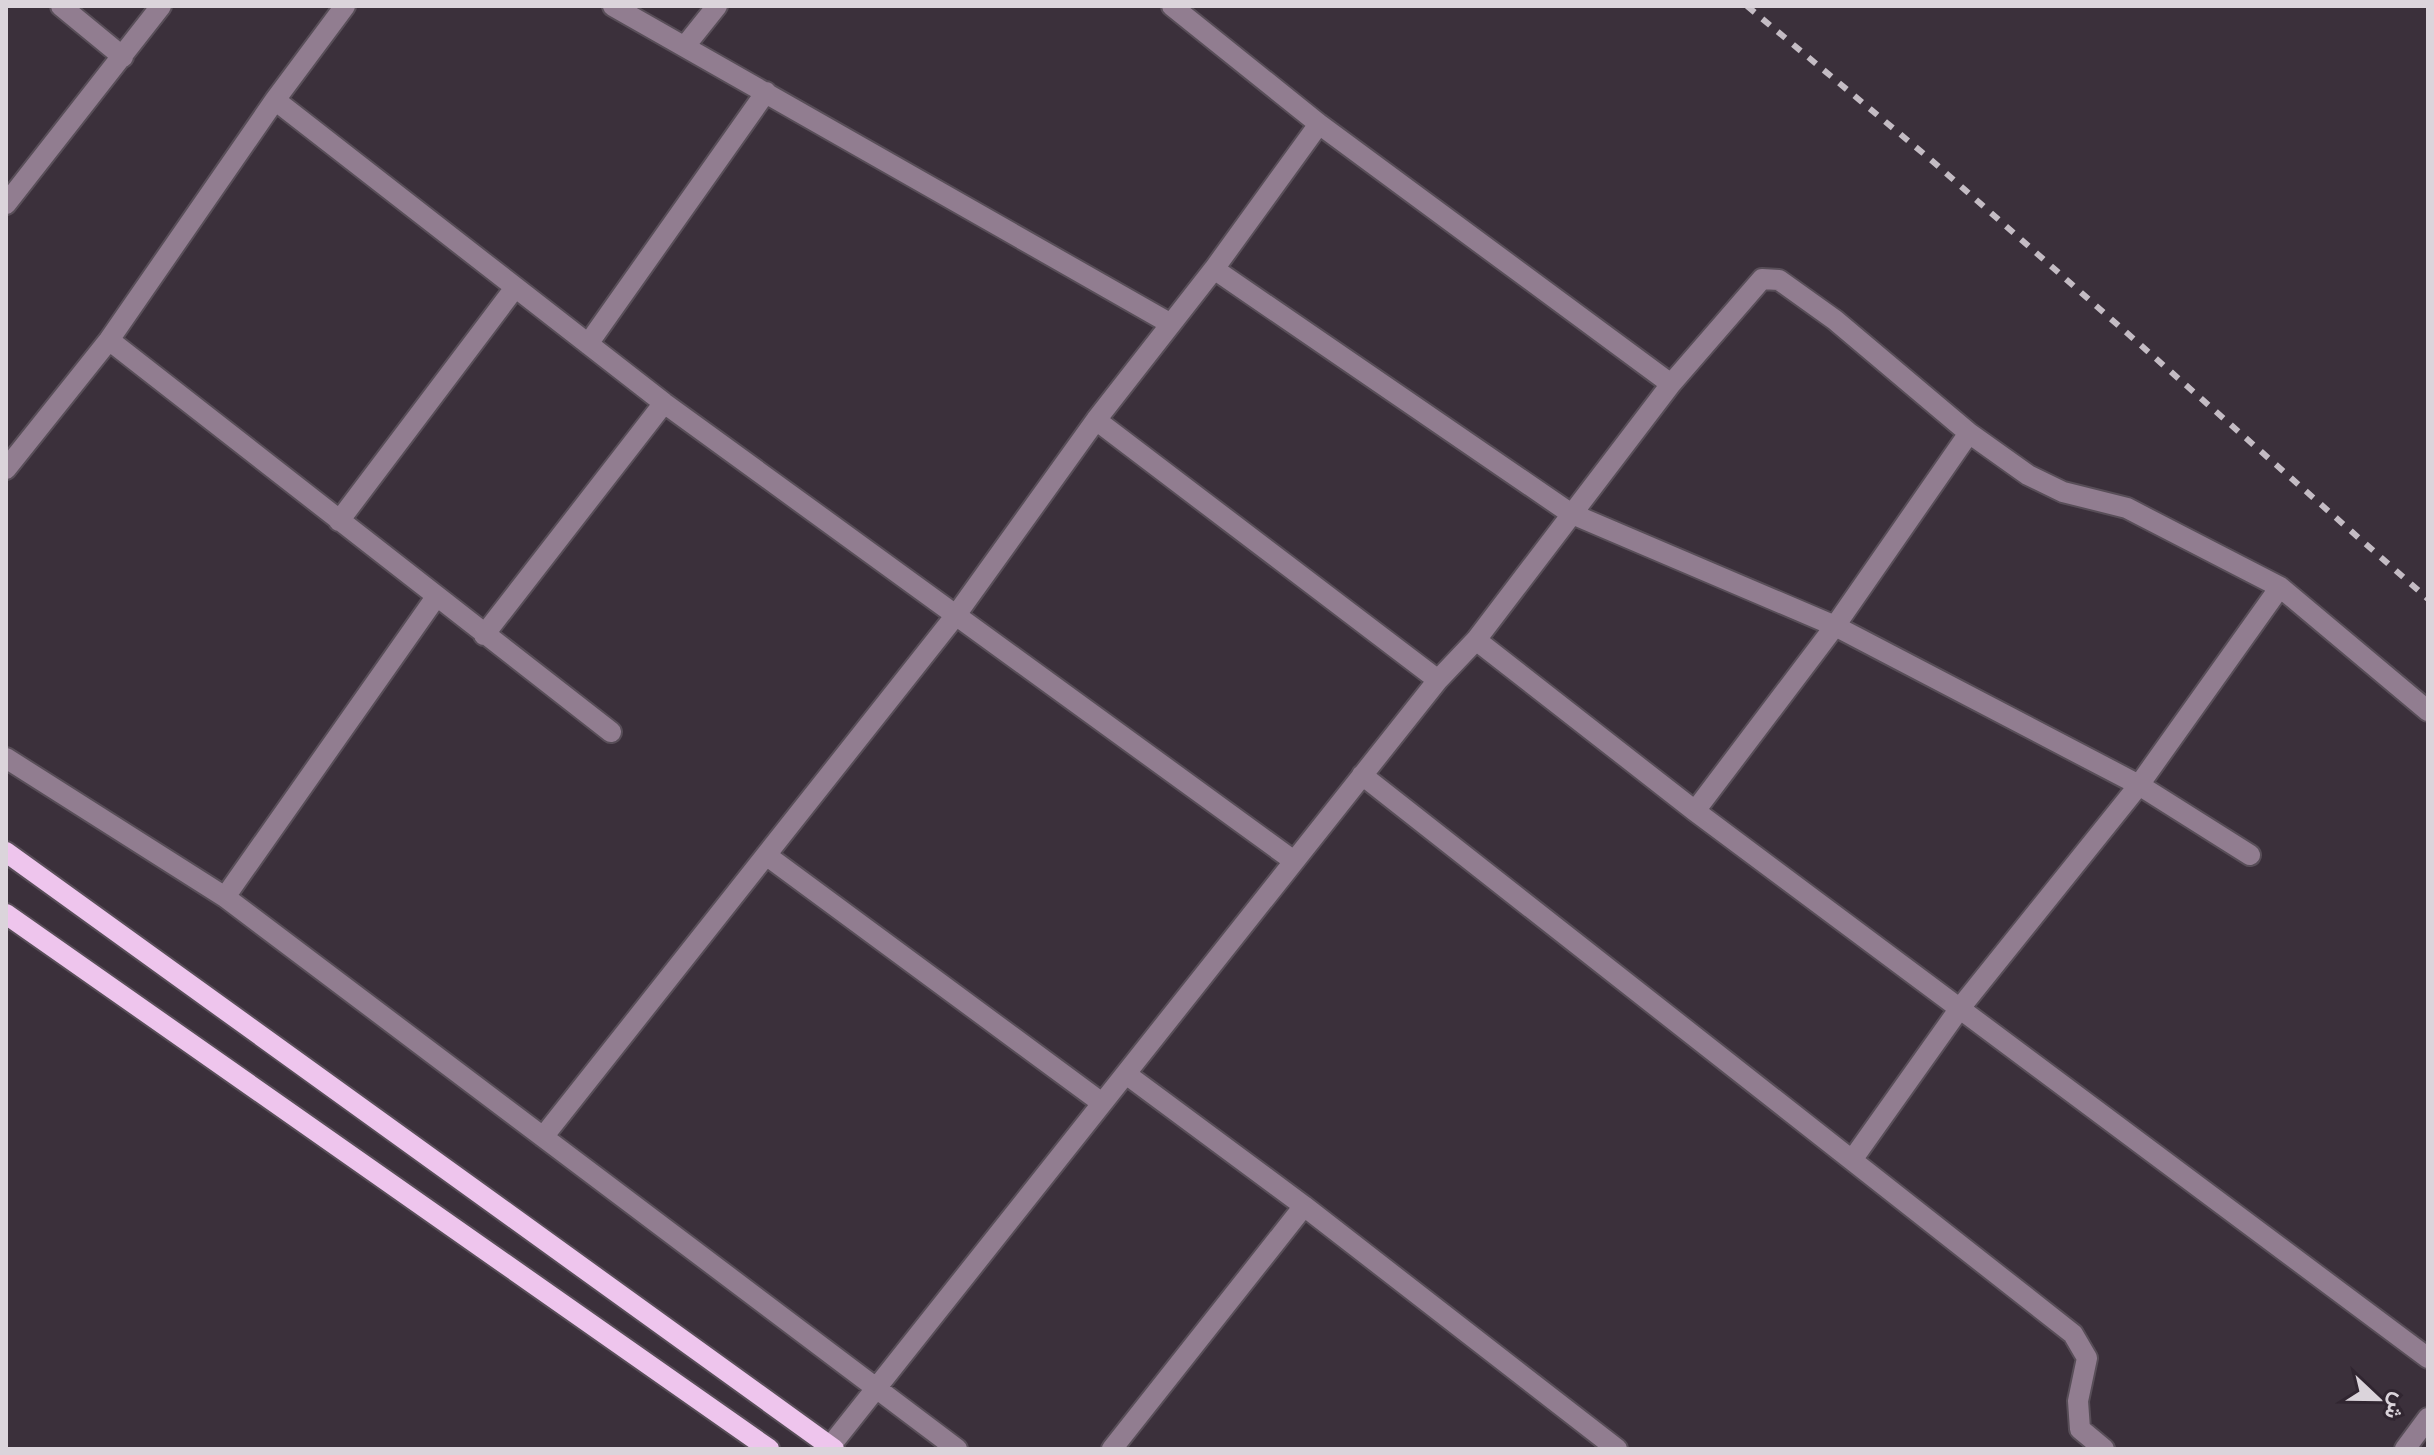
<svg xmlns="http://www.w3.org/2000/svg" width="2434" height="1455" viewBox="0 0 2434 1455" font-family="'Noto Sans',Vazirmatn,sans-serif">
  <rect width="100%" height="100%" fill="#3b303b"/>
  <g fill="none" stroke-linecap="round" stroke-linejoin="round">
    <defs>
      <path id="minor" d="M61,6L123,57
        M613,6L1171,324
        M1172,6L1319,124L1671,384
        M685,46L717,6
        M275,100L664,403L1294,861
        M6,204L161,6
        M1214,269L1570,513L1835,626L2139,785L2250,855
        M109,340L611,732
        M588,344L766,92
        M1096,420L1438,680
        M6,469L109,340L275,100L345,6
        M339,521L514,289
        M484,635L664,403
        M1476,640L1695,811L2428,1358
        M6,758L225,897L957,1449
        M1362,775L2073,1334L2087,1358L2078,1401L2080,1429L2104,1449
        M1695,811L1835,626L1969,433
        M766,855L1102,1103
        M225,897L436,597
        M1126,1074L1304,1206
        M543,1137L956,615L1096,420L1214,269L1319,124
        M1852,1160L1960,1008L2139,785L2280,587
        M828,1449L1438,680L1476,640L1671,384L1762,279L1779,280L1835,320L1969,433L2028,475L2063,492L2127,508L2280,587L2428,711
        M1112,1449L1304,1206L1617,1449
        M2405,1449L2428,1418"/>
      <path id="major" d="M6,852L834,1449
        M6,914L769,1449"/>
    </defs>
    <use href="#minor" stroke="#584e58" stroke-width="24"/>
    <use href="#major" stroke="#584e58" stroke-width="24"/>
    <use href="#minor" stroke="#917d90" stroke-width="20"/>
    <use href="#major" stroke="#eec5ed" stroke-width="20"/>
    <path stroke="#c4bcc4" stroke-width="6" stroke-dasharray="10 10" stroke-linecap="butt" d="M1747,6L1930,159L2428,599"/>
  </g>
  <rect width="2434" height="1455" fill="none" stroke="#dbd4db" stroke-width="16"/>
  <g transform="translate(2378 1399) rotate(112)" stroke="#312631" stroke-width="6" paint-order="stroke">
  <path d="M0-6L14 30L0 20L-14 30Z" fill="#dbd4db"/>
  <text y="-12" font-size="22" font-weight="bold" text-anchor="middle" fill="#dbd4db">ش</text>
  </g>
</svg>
